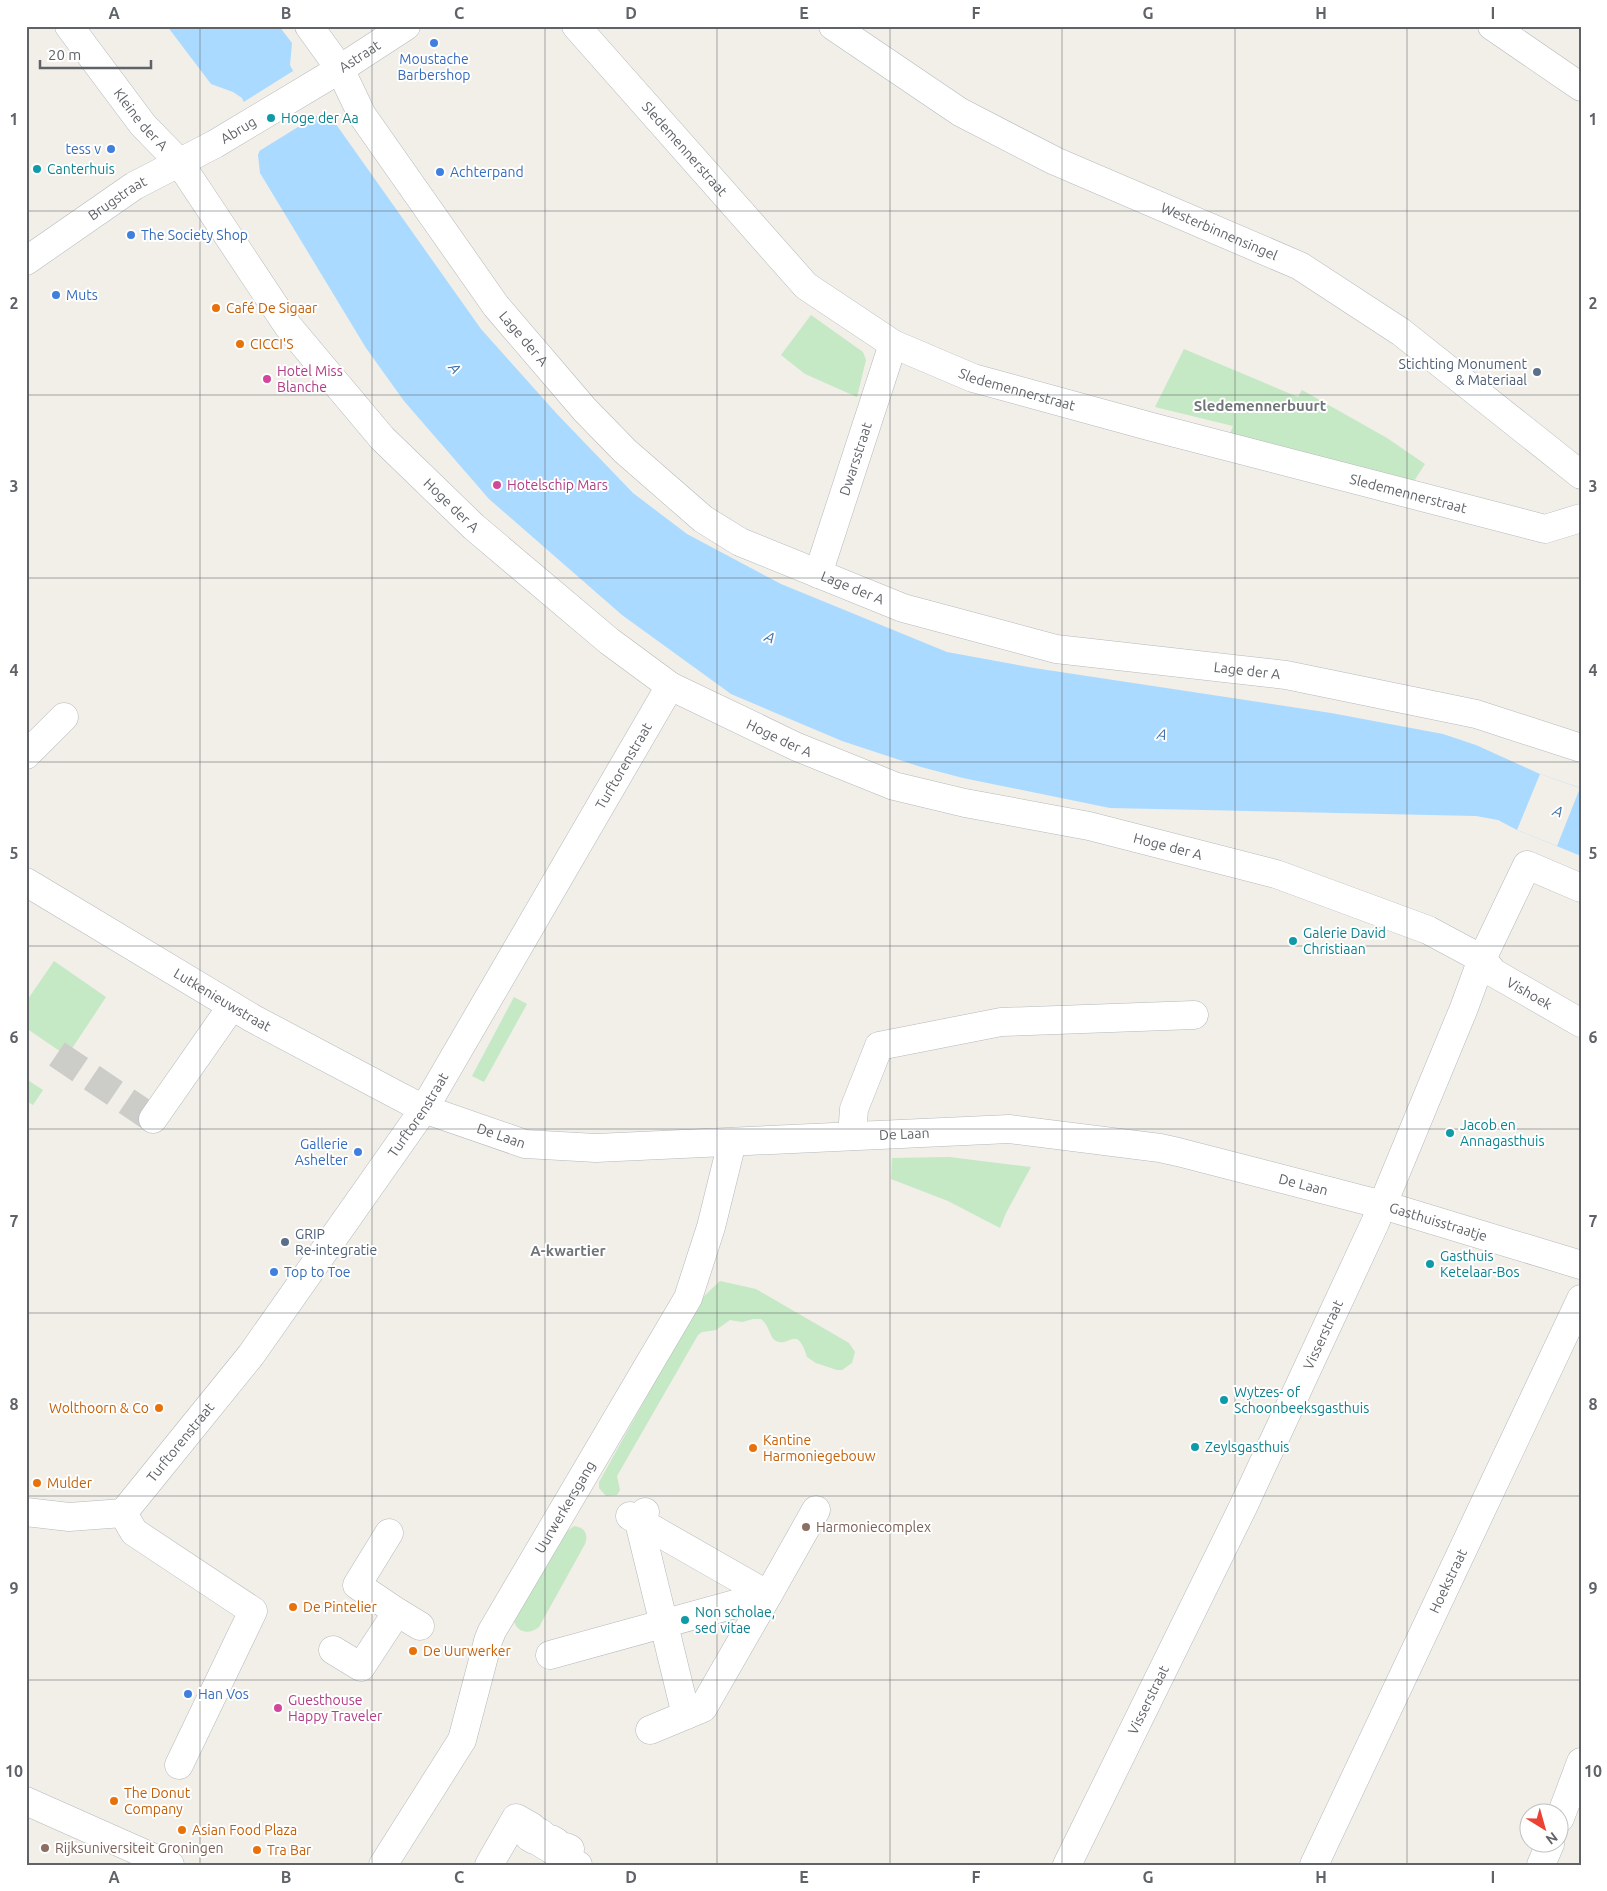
<svg xmlns="http://www.w3.org/2000/svg" width="1607" height="1891" viewBox="0 0 1607 1891" font-family="Ubuntu,sans-serif">
  <rect width="100%" height="100%" fill="#f1efe8"/>
  <path fill="#c5e8c5" d="M811,315L863,352L866,360L857,397L805,374L781,355Z
    M1184,349L1298,397L1302,390L1387,438L1425,464L1414,481L1229,437L1233,426L1155,407Z
    M54,961L106,997L67,1056L26,1028V1002Z
    M514,997L527,1004L484,1082L472,1076Z
    M26,1079L43,1090L33,1105L26,1101Z
    M949,1157L1031,1167L1006,1213L1000,1228L948,1201L891,1179L892,1158Z
    M720,1281L756,1289L849,1343L855,1352L852,1363L842,1370H837L816,1363L807,1357C797,1323 789,1348 776,1341C769,1337 770,1326 761,1319H753L742,1322L730,1320L716,1330L702,1332L698,1335L617,1476L620,1490L617,1495L606,1496L599,1488V1482L701,1299Z
    M574,1526C584,1527 589,1534 585,1544L539,1627C528,1636 515,1632 513,1617L565,1533Z"/>
  <path fill="#aadaff" d="M167,26H279L292,43L290,65L317,117L333,120L481,329L557,414L633,493L687,534L781,584L947,652L1034,668L1331,713L1443,734L1476,745L1540,774L1581,788V856L1517,830L1498,820L1476,816L1110,808L963,778L921,767L842,741L731,694L622,615L489,499L404,401L366,348L260,173L258,155L262,144L242,98L233,92L211,84Z"/>
  <path fill="#f1efe8" d="M293,71L319,114L256,153L259,145L242,103Z
    M1540,774L1580,788L1557,846L1517,830Z"/>
  <g fill="none" stroke-linecap="round" stroke-linejoin="round">
    <path stroke="#ccccc8" stroke-width="28" stroke-dasharray="28 14" stroke-linecap="butt" d="M57,1054L153,1119"/>
    <defs>
      <g id="minor">
        <path id="s1" d="M69,26L143,125L179,162L288,326L382,438L474,527L609,641L670,686L797,747L894,786L965,803L1089,826L1276,874L1428,930L1482,959L1494,973L1581,1023"/>
        <path id="s2" d="M309,26L340,69L362,115L496,306L585,410L625,451L703,519L740,542L903,608L1056,649L1286,675L1476,714L1581,748"/>
        <path id="s3" d="M576,26L806,286L893,344L973,378L1152,427L1545,529L1581,518"/>
        <path id="s4" d="M833,26L960,112L1055,161L1300,266L1401,332L1581,475"/>
        <path d="M1492,26L1581,87"/>
        <path id="s5" d="M26,261L134,186L215,144L340,69L406,26"/>
        <path id="s6" d="M818,574L893,344"/>
        <path d="M26,755L64,717"/>
        <path id="s7" d="M26,882L252,1018L397,1095L424,1109L525,1144L596,1148L1009,1129L1160,1148L1178,1152L1383,1205L1581,1265"/>
        <path d="M153,1119L232,1006"/>
        <path d="M852,1136L854,1109L879,1046L1001,1022L1194,1015"/>
        <path d="M26,1512L69,1517L123,1513"/>
        <path d="M645,1512L639,1522L686,1715"/>
        <path id="s8" d="M123,1513L251,1355L424,1109L670,686"/>
        <path d="M123,1513L134,1532L253,1611L179,1765"/>
        <path d="M630,1516L768,1595L703,1708L650,1730"/>
        <path d="M389,1533L357,1585L397,1612"/>
        <path d="M333,1650L361,1667L397,1612L420,1626"/>
        <path d="M550,1655L768,1595L816,1510"/>
        <path d="M26,1801L170,1865"/>
        <path d="M1560,1818L1581,1762"/>
        <path id="s9" d="M383,1865L462,1740L488,1641L492,1631L688,1298L711,1227L732,1142"/>
        <path d="M489,1865L516,1818L532,1827L531,1830L533,1831L529,1837L534,1840L539,1832L542,1834L538,1841L547,1847L551,1839L556,1842L552,1850L561,1855L566,1847L570,1849L566,1858L578,1865"/>
        <path id="s10" d="M1067,1865L1243,1507L1375,1223L1464,1008L1482,959L1527,865L1581,888"/>
        <path id="s11" d="M1314,1865L1581,1299"/>
        <path d="M1541,1865L1550,1844"/>
      </g>
    </defs>
    <use href="#minor" stroke="#b5b8bc" stroke-width="29"/>
    <use href="#minor" stroke="#fff" stroke-width="28"/>
  </g>
  <path fill="none" stroke="#5f6368" stroke-width="1" stroke-opacity="0.55" d="M200,26V1865M372,26V1865M545,26V1865M717,26V1865M890,26V1865M1062,26V1865M1235,26V1865M1407,26V1865M26,211H1581M26,395H1581M26,578H1581M26,762H1581M26,946H1581M26,1129H1581M26,1313H1581M26,1496H1581M26,1680H1581"/>
  <g fill="#3f7fe0" stroke="#fff" stroke-width="2">
    <circle cx="434" cy="43" r="5"/>
    <circle cx="111" cy="149" r="5"/>
    <circle cx="440" cy="172" r="5"/>
    <circle cx="131" cy="235" r="5"/>
    <circle cx="56" cy="295" r="5"/>
    <circle cx="358" cy="1152" r="5"/>
    <circle cx="274" cy="1272" r="5"/>
    <circle cx="188" cy="1694" r="5"/>
  </g>
  <g fill="#0f9aa8" stroke="#fff" stroke-width="2">
    <circle cx="271" cy="118" r="5"/>
    <circle cx="37" cy="169" r="5"/>
    <circle cx="1293" cy="941" r="5"/>
    <circle cx="1450" cy="1133" r="5"/>
    <circle cx="1430" cy="1264" r="5"/>
    <circle cx="1224" cy="1400" r="5"/>
    <circle cx="1195" cy="1447" r="5"/>
    <circle cx="685" cy="1620" r="5"/>
  </g>
  <g fill="#e8710a" stroke="#fff" stroke-width="2">
    <circle cx="216" cy="308" r="5"/>
    <circle cx="240" cy="344" r="5"/>
    <circle cx="159" cy="1408" r="5"/>
    <circle cx="753" cy="1448" r="5"/>
    <circle cx="37" cy="1483" r="5"/>
    <circle cx="293" cy="1607" r="5"/>
    <circle cx="413" cy="1651" r="5"/>
    <circle cx="114" cy="1801" r="5"/>
    <circle cx="182" cy="1830" r="5"/>
    <circle cx="257" cy="1850" r="5"/>
  </g>
  <g fill="#5c6f8a" stroke="#fff" stroke-width="2">
    <circle cx="1537" cy="372" r="5"/>
    <circle cx="285" cy="1242" r="5"/>
  </g>
  <g fill="#d1479c" stroke="#fff" stroke-width="2">
    <circle cx="267" cy="379" r="5"/>
    <circle cx="497" cy="485" r="5"/>
    <circle cx="278" cy="1708" r="5"/>
  </g>
  <g fill="#8d6e63" stroke="#fff" stroke-width="2">
    <circle cx="806" cy="1527" r="5"/>
    <circle cx="45" cy="1848" r="5"/>
  </g>
  <g text-anchor="middle" dominant-baseline="central" stroke-width="4" stroke-linejoin="round" paint-order="stroke">
    <g font-size="14" fill="#5f6368" stroke="#fff">
      <text stroke="none"><textPath href="#s5" startOffset="392">Astraat</textPath></text>
      <text stroke="none"><textPath href="#s1" startOffset="118">Kleine der A</textPath></text>
      <text stroke="none"><textPath href="#s5" startOffset="250">Abrug</textPath></text>
      <text stroke="none"><textPath href="#s3" startOffset="164">Sledemennerstraat</textPath></text>
      <text stroke="none"><textPath href="#s5" startOffset="111">Brugstraat</textPath></text>
      <text stroke="none"><textPath href="#s4" startOffset="439">Westerbinnensingel</textPath></text>
      <text stroke="none"><textPath href="#s2" startOffset="380">Lage der A</textPath></text>
      <text stroke="none"><textPath href="#s3" startOffset="584">Sledemennerstraat</textPath></text>
      <text stroke="none"><textPath href="#s6" startOffset="121">Dwarsstraat</textPath></text>
      <text stroke="none"><textPath href="#s3" startOffset="989">Sledemennerstraat</textPath></text>
      <text stroke="none"><textPath href="#s1" startOffset="615">Hoge der A</textPath></text>
      <text stroke="none"><textPath href="#s2" startOffset="800">Lage der A</textPath></text>
      <text stroke="none"><textPath href="#s2" startOffset="1205">Lage der A</textPath></text>
      <text stroke="none"><textPath href="#s1" startOffset="1020">Hoge der A</textPath></text>
      <text stroke="none"><textPath href="#s8" startOffset="901">Turftorenstraat</textPath></text>
      <text stroke="none"><textPath href="#s1" startOffset="1425">Hoge der A</textPath></text>
      <text stroke="none"><textPath href="#s1" startOffset="1819">Vishoek</textPath></text>
      <text stroke="none"><textPath href="#s7" startOffset="229">Lutkenieuwstraat</textPath></text>
      <text stroke="none"><textPath href="#s8" startOffset="496">Turftorenstraat</textPath></text>
      <text stroke="none"><textPath href="#s7" startOffset="540">De Laan</textPath></text>
      <text stroke="none"><textPath href="#s7" startOffset="945">De Laan</textPath></text>
      <text stroke="none"><textPath href="#s7" startOffset="1350">De Laan</textPath></text>
      <text stroke="none"><textPath href="#s7" startOffset="1490">Gasthuisstraatje</textPath></text>
      <text stroke="none"><textPath href="#s10" startOffset="589">Visserstraat</textPath></text>
      <text stroke="none"><textPath href="#s8" startOffset="91">Turftorenstraat</textPath></text>
      <text stroke="none"><textPath href="#s9" startOffset="405">Uurwerkersgang</textPath></text>
      <text stroke="none"><textPath href="#s11" startOffset="314">Hoekstraat</textPath></text>
      <text stroke="none"><textPath href="#s10" startOffset="184">Visserstraat</textPath></text>
    </g>
    <g font-size="14" fill="#366cbe" stroke="#fff" text-anchor="start">
      <text x="434" y="59" text-anchor="middle">Moustache<tspan x="434" dy="16">Barbershop</tspan></text>
      <text x="101" y="149" text-anchor="end">tess v</text>
      <text x="450" y="172">Achterpand</text>
      <text x="141" y="235">The Society Shop</text>
      <text x="66" y="295">Muts</text>
      <text x="348" y="1144" text-anchor="end">Gallerie<tspan x="348" dy="16">Ashelter</tspan></text>
      <text x="284" y="1272">Top to Toe</text>
      <text x="198" y="1694">Han Vos</text>
    </g>
    <g font-size="14" fill="#0d838f" stroke="#fff" text-anchor="start">
      <text x="281" y="118">Hoge der Aa</text>
      <text x="47" y="169">Canterhuis</text>
      <text x="1303" y="933">Galerie David<tspan x="1303" dy="16">Christiaan</tspan></text>
      <text x="1460" y="1125">Jacob en<tspan x="1460" dy="16">Annagasthuis</tspan></text>
      <text x="1440" y="1256">Gasthuis<tspan x="1440" dy="16">Ketelaar-Bos</tspan></text>
      <text x="1234" y="1392">Wytzes- of<tspan x="1234" dy="16">Schoonbeeksgasthuis</tspan></text>
      <text x="1205" y="1447">Zeylsgasthuis</text>
      <text x="695" y="1612">Non scholae,<tspan x="695" dy="16">sed vitae</tspan></text>
    </g>
    <g font-size="14" fill="#c56008" stroke="#fff" text-anchor="start">
      <text x="226" y="308">Café De Sigaar</text>
      <text x="250" y="344">CICCI'S</text>
      <text x="149" y="1408" text-anchor="end">Wolthoorn &amp; Co</text>
      <text x="763" y="1440">Kantine<tspan x="763" dy="16">Harmoniegebouw</tspan></text>
      <text x="47" y="1483">Mulder</text>
      <text x="303" y="1607">De Pintelier</text>
      <text x="423" y="1651">De Uurwerker</text>
      <text x="124" y="1793">The Donut<tspan x="124" dy="16">Company</tspan></text>
      <text x="192" y="1830">Asian Food Plaza</text>
      <text x="267" y="1850">Tra Bar</text>
    </g>
    <g font-size="14" fill="#4e5e75" stroke="#fff" text-anchor="end">
      <text x="1527" y="364">Stichting Monument<tspan x="1527" dy="16">&amp; Materiaal</tspan></text>
      <text x="295" y="1234" text-anchor="start">GRIP<tspan x="295" dy="16">Re-integratie</tspan></text>
    </g>
    <g font-size="14" fill="#b23c85" stroke="#fff" text-anchor="start">
      <text x="277" y="371">Hotel Miss<tspan x="277" dy="16">Blanche</tspan></text>
      <text x="507" y="485">Hotelschip Mars</text>
      <text x="288" y="1700">Guesthouse<tspan x="288" dy="16">Happy Traveler</tspan></text>
    </g>
    <g font-size="14" fill="#785e54" stroke="#fff" text-anchor="start">
      <text x="816" y="1527">Harmoniecomplex</text>
      <text x="55" y="1848">Rijksuniversiteit Groningen</text>
    </g>
    <g font-size="15" font-style="italic" fill="#4174aa" stroke="#fff">
      <text transform="translate(455 368) rotate(51)">A</text>
      <text transform="translate(770 637) rotate(21)">A</text>
      <text transform="translate(1162 734) rotate(9)">A</text>
      <text transform="translate(1558 811) rotate(19)">A</text>
    </g>
    <g font-size="15" font-weight="bold" fill="#70757a" stroke="#fff">
      <text x="1260" y="405">Sledemennerbuurt</text>
      <text x="568" y="1250">A-kwartier</text>
    </g>
  </g>
  <rect width="1607" height="1891" fill="none" stroke="#ffffff" stroke-width="55"/>
  <g transform="translate(1544 1828) rotate(143)"><circle r="24" fill="#ffffff" stroke="#bfc1c3"/>
  <path d="M0-4L9 19L0 12L-9 19Z" fill="#ea4335"/>
  <text y="-8" font-size="14" font-weight="bold" text-anchor="middle" fill="#5f6368">N</text>
  </g>
  <path d="M40 60v8h111v-8" fill="none" stroke="#5f6368" stroke-width="2.5"/>
  <text x="48" y="60" font-size="15" fill="#5f6368" stroke="#ffffff" stroke-width="4" paint-order="stroke">20 m</text>
  <rect x="28" y="28" width="1552" height="1836" fill="none" stroke="#5f6368" stroke-width="2"/>
  <g font-size="16" text-anchor="middle" font-weight="bold" fill="#5f6368">
    <text x="114" y="19">A</text>
    <text x="286" y="19">B</text>
    <text x="459" y="19">C</text>
    <text x="631" y="19">D</text>
    <text x="804" y="19">E</text>
    <text x="976" y="19">F</text>
    <text x="1148" y="19">G</text>
    <text x="1321" y="19">H</text>
    <text x="1493" y="19">I</text>
    <text x="14" y="125">1</text>
    <text x="1593" y="125">1</text>
    <text x="14" y="309">2</text>
    <text x="1593" y="309">2</text>
    <text x="14" y="492">3</text>
    <text x="1593" y="492">3</text>
    <text x="14" y="676">4</text>
    <text x="1593" y="676">4</text>
    <text x="14" y="859">5</text>
    <text x="1593" y="859">5</text>
    <text x="14" y="1043">6</text>
    <text x="1593" y="1043">6</text>
    <text x="14" y="1227">7</text>
    <text x="1593" y="1227">7</text>
    <text x="14" y="1410">8</text>
    <text x="1593" y="1410">8</text>
    <text x="14" y="1594">9</text>
    <text x="1593" y="1594">9</text>
    <text x="14" y="1777">10</text>
    <text x="1593" y="1777">10</text>
    <text x="114" y="1883">A</text>
    <text x="286" y="1883">B</text>
    <text x="459" y="1883">C</text>
    <text x="631" y="1883">D</text>
    <text x="804" y="1883">E</text>
    <text x="976" y="1883">F</text>
    <text x="1148" y="1883">G</text>
    <text x="1321" y="1883">H</text>
    <text x="1493" y="1883">I</text>
  </g>
</svg>
